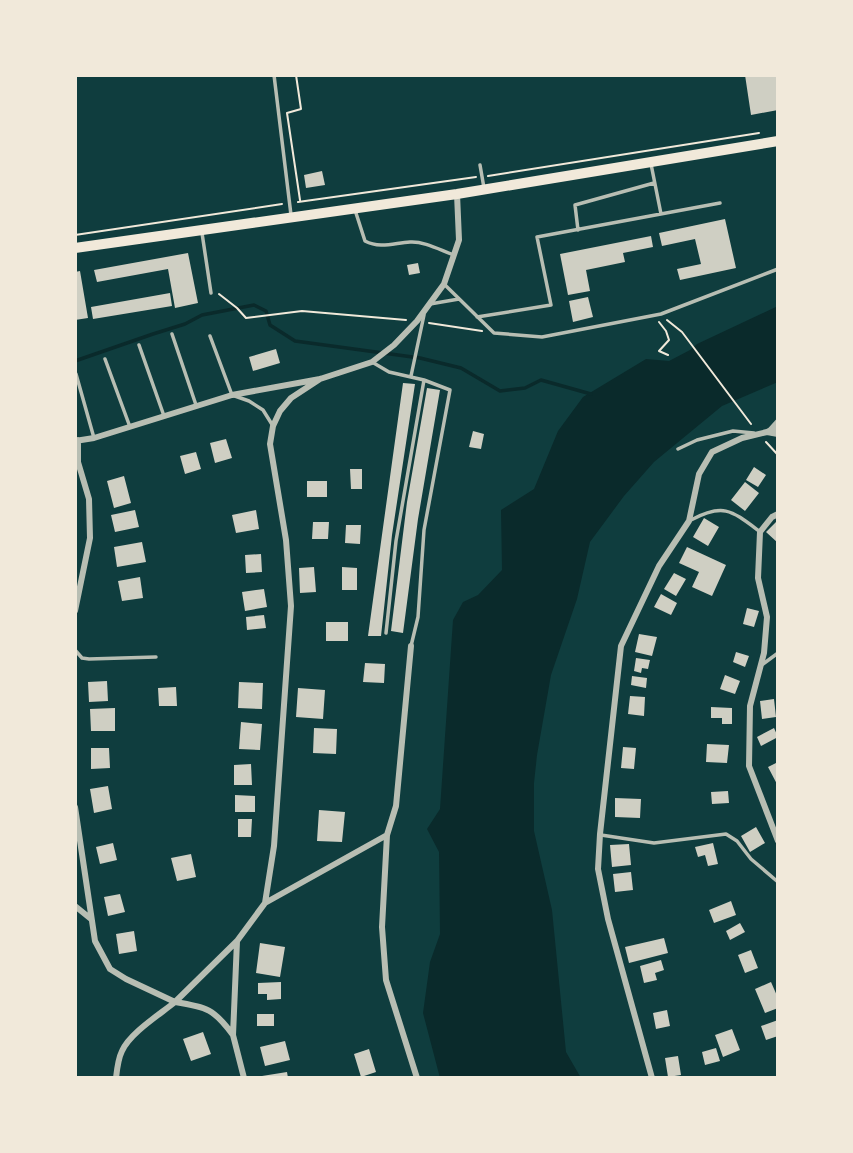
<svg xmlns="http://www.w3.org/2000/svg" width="853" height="1153" viewBox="0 0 853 1153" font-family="'Source Sans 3',sans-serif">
  <rect width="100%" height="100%" fill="#0f3d3e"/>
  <path fill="#0a2a2b" d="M778,306V382L722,406L654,462L624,496L590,542L577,599L551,675L537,755L534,783V831L552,910L566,1052L581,1078H440L423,1013L430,962L440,934L439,852L427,829L440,809L453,620L463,602L478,595L502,570L501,510L534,489L558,431L583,397L646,359L669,361L690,350L697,344Z"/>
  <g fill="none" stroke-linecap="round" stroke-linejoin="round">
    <path stroke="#0a2a2b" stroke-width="3.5" d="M75,361L153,334L185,324L202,315L254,305L266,311L270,325L295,341L420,358L461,368L500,391L525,388L541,380L591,394"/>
  </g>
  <path fill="#cfcfc3" d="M745,75H778V110L751,115Z
    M322,171L325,185L306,188L304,175Z
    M725,219L736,268L680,280L677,269L701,264L695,239L662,246L659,233Z
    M651,236L653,247L623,253L625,262L586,270L590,291L568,295L560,254Z
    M188,253L198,303L175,308L168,269L97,282L94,270Z
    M418,263L420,273L409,275L407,265Z
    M80,271L88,318L75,320V272Z
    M170,293L172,306L93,319L91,307Z
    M588,297L593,317L573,322L569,301Z
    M276,349L280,363L253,371L249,357Z
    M403,383L415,384L392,535L381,636H368Z
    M427,388L440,390L418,519L403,633L391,631L407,502Z
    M473,431L484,434L481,449L469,447Z
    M226,439L232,458L215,463L210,443Z
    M196,452L201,469L185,474L180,456Z
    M754,467L766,475L758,487L746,480Z
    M350,469H362V489H351Z
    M124,476L131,503L114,508L107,481Z
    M307,481H327V497H307Z
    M745,482L759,493L745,511L731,500Z
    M135,510L139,527L115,532L111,515Z
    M256,510L259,529L236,533L232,515Z
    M704,518L719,527L708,546L693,537Z
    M313,522H329L328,539H312Z
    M776,522L778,523V543L766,532Z
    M346,525H361L360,544L345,543Z
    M142,542L146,562L117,567L114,547Z
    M687,547L726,565L712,596L692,587L699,572L679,563Z
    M261,554L262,572L246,573L245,555Z
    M314,567L316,592L300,593L299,568Z
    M342,567L357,568V590H342Z
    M674,573L686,579L676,596L664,589Z
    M140,577L143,598L122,601L118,581Z
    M264,589L267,607L245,611L242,592Z
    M661,594L677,603L671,615L654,607Z
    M747,608L759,611L754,627L743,624Z
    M264,615L266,628L247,630L246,617Z
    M326,622H348V641H326Z
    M639,634L657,637L652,656L635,652Z
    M736,652L749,656L745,667L733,662Z
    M636,658L650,660L648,669L642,668L641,673L634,671Z
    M365,663L385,664L384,683L363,682Z
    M725,675L740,681L735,694L720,689Z
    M632,676L647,678L646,688L631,685Z
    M107,681L108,701L89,702L88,682Z
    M239,682L263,683L262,709L238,708Z
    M176,687L177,706H159L158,688Z
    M298,688L325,690L323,719L296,717Z
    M630,696L645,697L644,716L628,714Z
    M774,699L776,717L762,719L760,701Z
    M711,707L732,708V724H722V718H711Z
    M115,708V731H91L90,709Z
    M241,722L262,724L260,750L239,749Z
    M314,728L337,729L336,754L313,753Z
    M774,728L778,737L761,746L757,737Z
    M707,744L729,745L727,763L706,762Z
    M623,747L636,748L634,769L621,768Z
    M91,748H109L110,768L91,769Z
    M778,762V786L768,767Z
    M251,764L252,785H234V765Z
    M108,786L112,809L94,813L90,789Z
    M728,791L729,803L712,804L711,792Z
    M235,795L255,796V812H235Z
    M615,798L641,799L640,818L615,817Z
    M319,810L345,812L342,842L317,841Z
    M238,819H252L251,837H238Z
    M756,827L765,843L750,852L741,836Z
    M113,843L117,860L100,864L96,847Z
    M713,843L718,864L708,866L705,855L698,857L695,847Z
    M629,844L631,865L612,867L610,845Z
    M191,854L196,877L177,881L171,858Z
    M631,872L633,890L615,892L613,874Z
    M120,894L125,912L108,916L104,897Z
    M731,901L736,915L714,923L709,910Z
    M740,923L745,932L730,940L726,931Z
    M134,931L137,951L119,954L116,934Z
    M664,938L668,953L629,963L625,947Z
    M260,943L285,947L280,977L256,973Z
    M751,950L758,968L745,973L738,955Z
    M661,960L664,970L655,973L657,980L644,983L640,966Z
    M281,982V999L267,1000V994H258V983Z
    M771,982L778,998V1008L765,1013L755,989Z
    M667,1010L670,1026L656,1029L653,1013Z
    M257,1014H274V1026H257Z
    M778,1020V1036L766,1040L761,1026Z
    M732,1029L740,1050L723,1057L715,1035Z
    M203,1032L211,1054L191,1061L183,1039Z
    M285,1041L290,1060L265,1066L260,1047Z
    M716,1048L720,1061L705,1065L702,1052Z
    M369,1049L376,1072L361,1077L354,1054Z
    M678,1056L681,1075L668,1077L665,1058Z
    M287,1072L288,1078H262V1076Z"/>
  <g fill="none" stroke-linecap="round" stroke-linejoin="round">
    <path stroke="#f1e9da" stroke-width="2" d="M296,75L301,109L287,113L300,200
      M488,176L759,133
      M298,202L476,177
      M75,235L282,204
      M219,294L237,308L246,318L302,311L406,320
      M667,320L682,332L751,424
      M659,322L666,331L669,340L659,351L668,355
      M429,323L482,331
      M766,442L778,455"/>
    <path stroke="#b8beb3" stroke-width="3.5" d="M274,75L291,215
      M651,164L661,214
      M480,165L484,188
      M355,210L365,241C380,249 394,243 410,242C424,241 440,250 454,255
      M578,230L575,205L654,183
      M202,233L211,293
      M444,284L494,333L542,337L661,314L778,269
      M430,304L459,299
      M477,317L551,305L537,237L720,203
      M172,334L196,405
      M210,336L232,395L249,401L263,410L273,426
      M139,345L164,416
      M105,359L130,427
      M372,362L389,372L424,380L396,541L386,633
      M76,374L94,438
      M411,376L424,315
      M769,430L778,420
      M678,449L697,440L733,431L754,433
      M691,520C723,503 731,510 759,531
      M411,646L418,617L424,530L450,390L424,380
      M75,650L82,658L89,659L156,657
      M763,664L778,653
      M601,835L654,843L726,834L737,841L751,859L778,882"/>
    <path stroke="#b8beb3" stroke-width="6" d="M767,432L778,427
      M75,441L94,438L232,395L320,379L372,362L394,345L417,321L444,284L459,240L457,194
      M778,514L772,517L760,532L758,578L767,617L764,653L750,706L749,766L778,841
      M75,611L90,538L89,499L78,462V440
      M411,646L396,806L387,835L382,927L386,980L417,1078
      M75,807L95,941L110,969L126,979L175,1002L237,941
      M265,903L387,835
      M75,906L91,919
      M116,1078C117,1069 118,1059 122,1051C130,1033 159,1015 175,1002C207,1007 214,1009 233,1035
      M244,1078L233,1035L237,941L265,903L274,846L291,606L286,540L270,444L273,426L280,411L291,398L320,379
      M652,1078L608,919L598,869L600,834L621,646L659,566L689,521L699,474L712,452L742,438L767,432L778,434"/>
    <path stroke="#f1e9da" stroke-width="10" d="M75,248L457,194L778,141"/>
  </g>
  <rect width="853" height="1153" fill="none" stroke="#f1e9da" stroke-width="154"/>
</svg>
